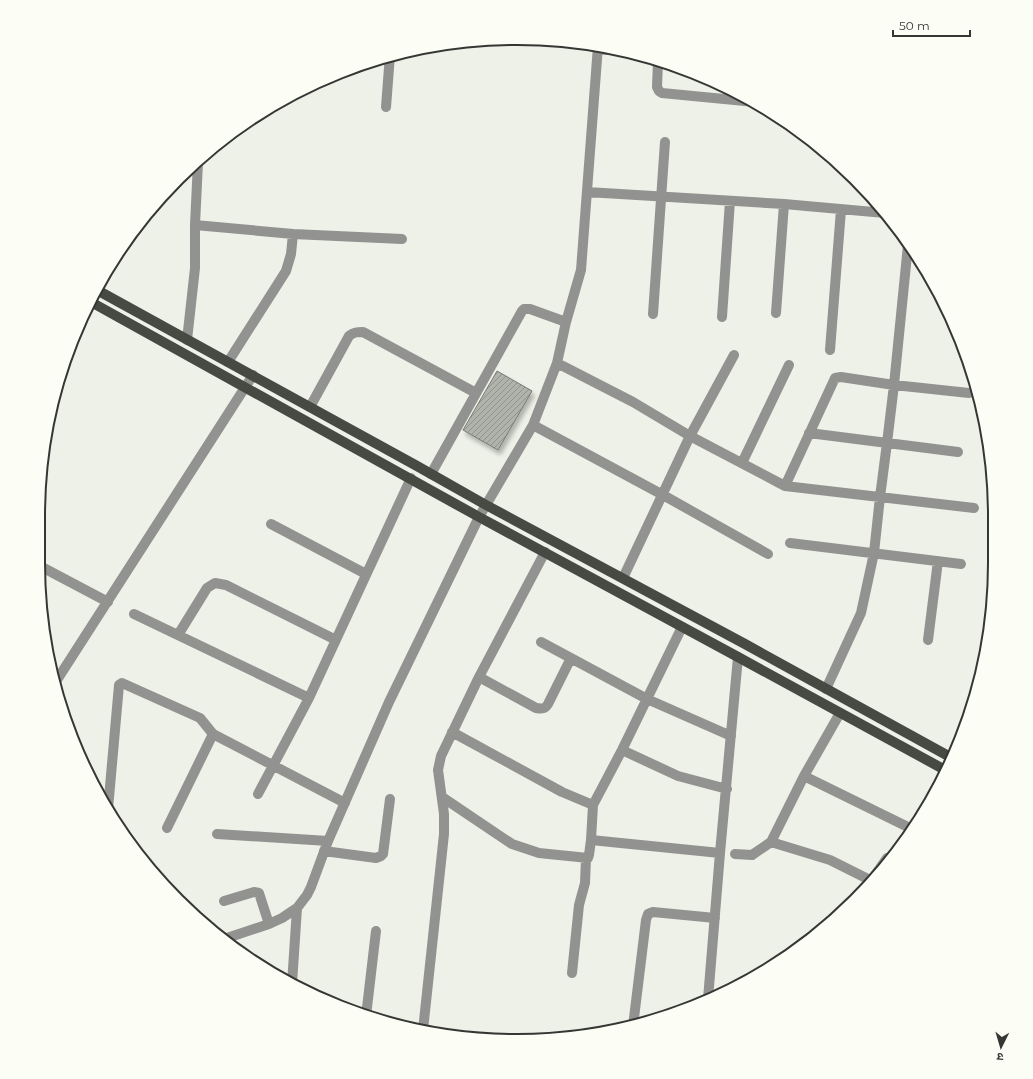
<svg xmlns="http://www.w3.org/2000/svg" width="1033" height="1079" viewBox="0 0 1033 1079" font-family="Montserrat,'Noto Sans Devanagari',sans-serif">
  <defs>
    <pattern id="building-hatch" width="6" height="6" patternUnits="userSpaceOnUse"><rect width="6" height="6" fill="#b0b3ab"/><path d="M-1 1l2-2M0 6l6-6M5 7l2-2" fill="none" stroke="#90928c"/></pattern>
    <filter id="shadow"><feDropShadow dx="2.5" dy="4.5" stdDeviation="2" flood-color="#0004"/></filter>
  </defs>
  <rect width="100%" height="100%" fill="#eef1e8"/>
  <path fill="url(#building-hatch)" stroke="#787a73" filter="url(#shadow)" d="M497,371L532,391L498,450L463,430Z"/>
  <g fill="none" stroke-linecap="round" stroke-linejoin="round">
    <path stroke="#929390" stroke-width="10" d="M597,49L615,50
      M658,61L657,87L659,91L662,93L755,102
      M386,107L390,55
      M587,192L784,204L885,213
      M195,225L293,234L402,239
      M776,313L784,204
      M653,314L665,142
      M722,317L730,201
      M187,340L195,268V225L198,162
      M830,350L841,210
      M228,362L286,271L291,254L293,234
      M557,363L633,402L690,436L785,486L974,508
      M310,407L349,336C354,332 357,332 363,332L476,393
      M533,425L663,495L768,554
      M809,433L958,452
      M742,463L789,365
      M431,474L522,311L524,309H530L566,322
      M785,486L835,378L841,377L894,385L969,393
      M271,524L366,574
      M790,543L961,564
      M38,565L108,602
      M623,578L690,436L734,355
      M134,614L309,698
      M178,635L207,588L215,583L226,585L336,640
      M928,640L938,561
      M541,642L647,699L731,736
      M479,677L536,708C542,709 545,709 548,704L571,658
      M55,683L253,375
      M826,689L861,613L874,553L880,497L887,443L894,385L908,245
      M452,732L562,792L593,805
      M622,750L678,776L727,789
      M804,776L912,829
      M258,794L309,698L411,478
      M442,797L512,844L539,853L588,858L589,855L591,840L593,805L622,750L682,627
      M108,809L119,685L122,683L200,718L213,734L345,803
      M167,828L213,734
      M217,834L328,841
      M591,840L720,853
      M771,842L830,860L870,880H872
      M324,851L376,858L381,856L383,854L390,799
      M735,854L752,855L771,842L804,776L840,713
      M873,878L887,858
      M224,901L254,892L259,893L269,924
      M224,939L269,924L282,918L297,908L307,895L311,887L328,841L389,702L479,517L533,425L557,363L566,322L581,270L598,46
      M572,973L579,905L585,883L586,858
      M292,984L297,908
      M708,999L720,853L738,657
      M366,1016L376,931
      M633,1026L646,920L648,914L653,912L715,918
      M423,1030L444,834V814L438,770L441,756L479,677L545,552"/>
    <path stroke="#474943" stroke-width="10" d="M97,290L417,466L486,505L745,644L952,758
      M91,302L479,517L738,657L947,771"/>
  </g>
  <path d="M0 0H1033V1079H0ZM516 45H517A471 471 0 0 1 988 516V563A471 471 0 0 1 517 1034H516A471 471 0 0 1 45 563V516A471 471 0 0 1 516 45Z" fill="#fcfef6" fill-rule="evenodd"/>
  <path fill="none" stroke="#363734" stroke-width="2" d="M516 45H517A471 471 0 0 1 988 516V563A471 471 0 0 1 517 1034H516A471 471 0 0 1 45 563V516A471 471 0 0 1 516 45Z"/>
  <g transform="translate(1001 1047) rotate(185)" stroke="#fcfef6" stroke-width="3" paint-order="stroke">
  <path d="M0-3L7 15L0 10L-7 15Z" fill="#363734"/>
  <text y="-6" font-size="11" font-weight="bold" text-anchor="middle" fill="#363734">उ</text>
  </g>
  <path d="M893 30v6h77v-6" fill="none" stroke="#363734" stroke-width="2"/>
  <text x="899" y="30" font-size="12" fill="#363734" stroke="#fcfef6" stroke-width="3" paint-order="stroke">50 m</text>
</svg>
